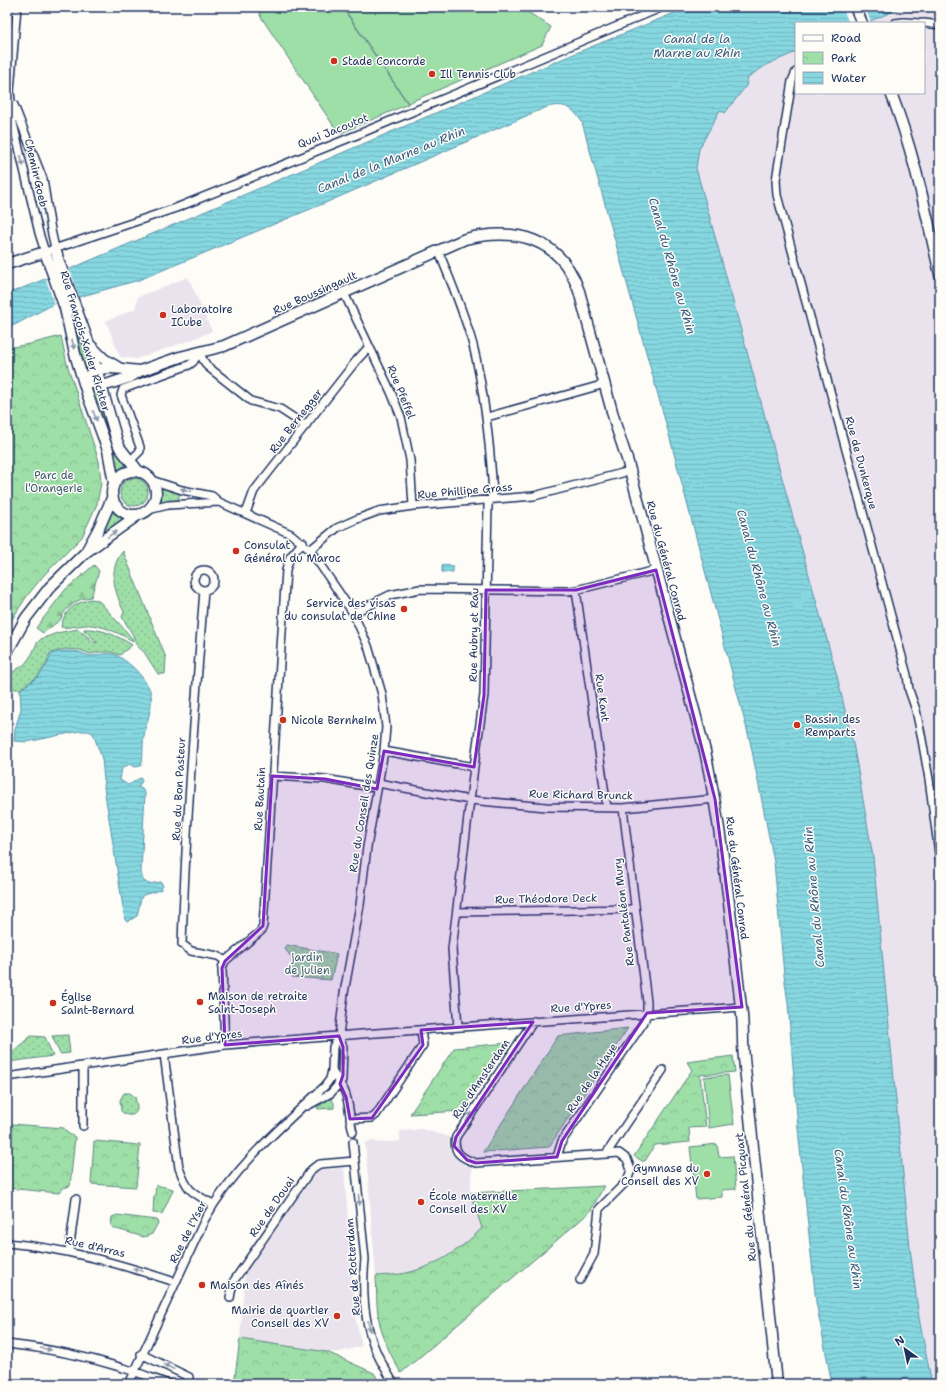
<svg xmlns="http://www.w3.org/2000/svg" width="947" height="1391" viewBox="0 0 947 1391" font-family="'Shantell Sans',sans-serif">
  <defs>
    <pattern id="grass-dots" width="8" height="8" patternUnits="userSpaceOnUse"><rect width="8" height="8" fill="#9edea7"/><path d="M2 2h.1M6 6h.1" fill="none" stroke="#88bf92" stroke-width="1.8" stroke-linecap="round"/></pattern>
    <pattern id="forest-firs" width="22" height="20" patternUnits="userSpaceOnUse"><rect width="22" height="20" fill="#9edea7"/><path d="M5 1l3.5 6h-7zM16 11l3.5 6h-7z" fill="#88bf92"/></pattern>
    <pattern id="park-crowns" width="20" height="18" patternUnits="userSpaceOnUse"><rect width="20" height="18" fill="#9edea7"/><path d="M2 6a3 3 0 1 1 6 0M12 15a3 3 0 1 1 6 0" fill="none" stroke="#88bf92"/></pattern>
    <pattern id="water-rules" width="6" height="5" patternUnits="userSpaceOnUse"><rect width="6" height="5" fill="#86d7e0"/><path d="M0 2.5h6" fill="none" stroke="#73b9c3"/></pattern>
  </defs>
  <rect width="100%" height="100%" fill="#fdfcf7"/>
  <filter id="ink" filterUnits="userSpaceOnUse"><feTurbulence type="fractalNoise" baseFrequency=".025" numOctaves="2"/><feDisplacementMap in="SourceGraphic" scale="8" xChannelSelector="R" yChannelSelector="G"/><feConvolveMatrix kernelMatrix="1 2 1 2 8 2 1 2 1" color-interpolation-filters="sRGB"/></filter>
  <g filter="url(#ink)">
    <path fill="#eae3ed" d="M865,7H940V1384H932L919,1318L910,1248L867,820L854,748L837,676L696,168L699,149L720,110L725,113L746,86L748,77L768,64L796,52V93H924V23H866Z
      M188,277L212,331L191,340L136,359L120,357L106,321L135,309L138,297Z
      M422,1129L450,1137L449,1147L452,1154L465,1165L472,1168L470,1193L482,1228L468,1243L440,1260L412,1272L376,1276L365,1142L376,1141V1143L400,1141V1131Z
      M344,1168L356,1320L362,1346L340,1352H327L240,1339L245,1274L315,1173L319,1170Z"/>
    <path fill="url(#grass-dots)" stroke="#5c8682" d="M79,331L92,367L87,371L83,361L77,332Z
      M90,387L97,388L102,403L97,405Z
      M104,410L130,466L117,471L112,448L99,412Z
      M120 492a14 14 0 1 1 28 0a14 14 0 1 1-28 0Z
      M160,487L179,493V500L158,504Z
      M113,509L125,518L109,530L105,527Z
      M123,551L166,658L165,674H158L144,652L136,645L133,635L122,617L124,612C115,592 107,570 123,551Z
      M91,599L97,600L101,603L132,638L133,641C120,634 107,627 92,625C84,624 65,629 61,627C64,610 75,603 91,599Z
      M78,629L96,643H97L96,641L84,630V629C101,628 118,636 132,645L120,655L110,652H100L90,654L80,650L65,649L51,653L49,655L47,663L37,677L20,689H12L10,674L25,664L32,654L37,643L41,639L57,633Z
      M287,945L337,954L331,980L292,977V958L285,949Z
      M68,1035L70,1053L60,1054L52,1036Z
      M31,1036L45,1037L53,1056L8,1062L7,1056Z
      M124,1093H130L135,1097C136,1101 137,1105 137,1108C137,1117 126,1117 121,1111L120,1100Z
      M330,1097L334,1103V1108L318,1109L317,1107L321,1105V1101Z"/>
    <path fill="url(#forest-firs)" stroke="#5c8682" d="M94,565L99,571L91,597L81,599L73,604L65,611L60,620L43,633L36,628L65,590Z"/>
    <path fill="url(#park-crowns)" stroke="#5c8682" d="M61,336L67,364L99,461L101,483L97,504L82,537L44,575L27,596L7,627V348L30,344Z
      M628,1028L549,1147L483,1152L558,1036Z
      M508,1043L462,1111L410,1114L454,1048Z
      M733,1056L735,1072L700,1075L706,1127L689,1128L690,1142L655,1145L645,1161H642L634,1156L692,1070L687,1062Z
      M11,1124L64,1128L67,1133L75,1137L70,1186L63,1188L59,1193L7,1188V1170Z
      M94,1141L140,1145L136,1187L91,1184Z
      M156,1185L173,1189V1190L162,1214L153,1213L154,1196L155,1195Z
      M604,1186L590,1212L401,1373C390,1354 381,1336 378,1314C376,1302 377,1289 376,1276C388,1275 402,1275 414,1271C439,1264 464,1247 482,1228L470,1193Z
      M117,1215L156,1220L158,1223L152,1234L144,1237L113,1228L111,1225L112,1217Z
      M240,1339L327,1352L374,1373L381,1384H234Z"/>
    <path fill="#9edea7" stroke="#5c8682" d="M259,7H342L408,104L339,134L261,17L258,10Z
      M343,7H520L551,27L542,45L408,103Z
      M728,1075L734,1124L709,1128L704,1077Z
      M717,1144L719,1157L733,1156L736,1189L722,1190V1197L696,1199L690,1147Z"/>
    <path fill="url(#water-rules)" stroke="#5b94ac" d="M689,7H903L866,23H796V52L768,64L748,77L746,86L725,113L720,110L699,149L696,168L837,676L854,748L873,857L910,1248L919,1318L932,1384H832L816,1302L798,1129L788,1003L784,975L774,862L750,741L668,431L582,122C572,107 565,103 547,107L325,203L139,280L54,304L7,329V292L15,291L70,269L576,53Z
      M442,565L453,566V572H442Z
      M64,651C69,651 75,651 79,652C83,653 87,656 91,656C98,655 104,653 112,654C126,657 149,681 151,694C153,708 146,723 144,736C142,746 144,757 141,766L135,767L130,764L122,768L120,780L128,785C134,783 136,779 141,778L142,781L138,787L142,789L145,793L141,872L143,880L148,884L161,882L163,886L160,890L143,895L141,898L137,916L127,922L125,920L104,787L105,780H104L102,759L93,733L88,731H80L27,742L14,741L15,729L21,709L20,690L39,676L48,663L51,654Z"/>
    <path fill="#fdfcf7" d="M842,7H865L871,23H849Z
      M70,269L79,297L54,304L46,279Z"/>
    <g fill="none" stroke-linecap="round" stroke-linejoin="round">
      <defs>
        <path id="street" d="M17,7L10,91L13,123L39,233L45,252L176,208L359,134L663,7
          M895,23L904,22L920,23
          M924,23L940,25
          M796,72L792,81L776,180L777,195L907,675L909,690L916,710L921,734L929,779L940,861
          M14,105L43,179L51,230L55,248
          M438,250C451,281 464,313 473,345C485,394 490,444 493,494L488,505L484,695L474,767L452,949L458,1027
          M344,293L391,392L401,417L410,460L413,506
          M199,353L207,366L251,401L280,409L306,426
          M487,417L605,384
          M130,461L140,451V447L121,395L123,389L189,365L193,362L199,353
          M148,510L168,505L219,502
          M246,513L254,491L356,361L369,347
          M310,550L337,528L357,519L379,511L413,506L534,496L630,471
          M194 580a10 10 0 1 1 20 0a10 10 0 1 1-20 0Z
          M204,590C195,708 186,826 182,944L191,951L218,956L225,961
          M576,590L607,808
          M353,613L390,595L420,589L568,591L576,590L656,570
          M384,751L474,767
          M272,776L325,779L377,788
          M378,783L470,800L546,807L623,808L715,799
          M457,912L635,909
          M534,1021L526,1032L456,1137C452,1153 462,1158 476,1163L606,1154L663,1070
          M225,1045L222,968L225,961L261,931L263,926L286,570L290,557L303,542
          M164,1054L179,1168C188,1192 191,1192 213,1204
          M332,1070C335,1078 340,1083 344,1090C350,1102 349,1118 353,1132
          M7,1077L225,1045L362,1034L742,1007
          M307,1106L331,1093L342,1080L343,1047L339,1036
          M350,1119L372,1118L376,1115L423,1045L421,1030
          M83,1126V1067
          M353,1142L365,1259C362,1289 364,1323 376,1351C381,1363 388,1373 394,1384
          M557,1157L562,1141L644,1022L647,1013V1002L623,808
          M7,1243C65,1248 120,1264 175,1282
          M69,1252L76,1199
          M580,1280L594,1254L599,1209L627,1181L631,1170L627,1159L619,1153L606,1154
          M230,1298L233,1282L311,1170L316,1166L320,1164L355,1161
          M7,1344C46,1348 85,1356 123,1368C138,1372 154,1379 169,1384
          M141,1354L189,1377L186,1384
          M129,1384L205,1219C234,1167 282,1126 325,1086L330,1079L332,1070L333,1047L339,1036L344,993L360,905L367,847L384,751L386,727L382,694L368,646L353,613L310,550L291,534L219,502L212,496L182,490L151,480"/>
        <path id="secondary" d="M855,7L862,23
          M891,93C914,152 926,213 940,274
          M55,248L59,262L89,344L117,441L120,448L139,472
          M7,264L45,252L65,308L75,354L87,393L108,450L114,483
          M89,344L104,359L119,368
          M91,373C104,364 124,370 140,371
          M83,379L101,386L109,384L130,377L140,371L180,357L224,346L465,239C516,227 561,238 579,291L616,426L627,459L705,751C723,836 731,921 741,1007C744,1024 742,1041 744,1058L777,1384
          M112 493a22 22 0 1 1 44 0a22 22 0 1 1-44 0Z
          M87,550L99,528L112,498
          M7,652L26,618L50,587L86,552L138,515"/>
      </defs>
      <use href="#street" stroke="#1b2f5e" stroke-width="10"/>
      <use href="#secondary" stroke="#1b2f5e" stroke-width="13"/>
      <use href="#street" stroke="#fdfcf7" stroke-width="7"/>
      <use href="#secondary" stroke="#fdfcf7" stroke-width="10"/>
    </g>
    <defs><path id="oneway-solid" d="M-6-.8H1V-3.2L6.5 0L1 3.2V.8H-6Z"/></defs>
    <g fill="#8c96aa">
      <use href="#oneway-solid" transform="translate(22 161) rotate(77)"/>
      <use href="#oneway-solid" transform="translate(73 344) rotate(78)"/>
      <use href="#oneway-solid" transform="translate(95 416) rotate(69)"/>
      <use href="#oneway-solid" transform="translate(186 490) rotate(-167)"/>
      <use href="#oneway-solid" transform="translate(112 534) rotate(-36)"/>
      <use href="#oneway-solid" transform="translate(435 760) rotate(-170)"/>
      <use href="#oneway-solid" transform="translate(343 1060) rotate(-90)"/>
      <use href="#oneway-solid" transform="translate(410 1065) rotate(124)"/>
      <use href="#oneway-solid" transform="translate(469 1117) rotate(-56)"/>
      <use href="#oneway-solid" transform="translate(359 1200) rotate(84)"/>
      <use href="#oneway-solid" transform="translate(138 1270) rotate(-162)"/>
      <use href="#oneway-solid" transform="translate(369 1326) rotate(80)"/>
      <use href="#oneway-solid" transform="translate(46 1349) rotate(10)"/>
      <use href="#oneway-solid" transform="translate(169 1367) rotate(-154)"/>
    </g>
  </g>
  <path fill="#7b2cbf" fill-opacity="0.2" stroke="#7b2cbf" stroke-width="3" stroke-linejoin="round" d="M656,570L715,799L742,1007L647,1013L562,1141L557,1157L476,1163L467,1160L454,1146L456,1137L533,1022L421,1030L423,1045L372,1118L350,1119L346,1097L340,1084L343,1075V1047L339,1036L225,1045L222,968L225,961L263,926L272,776L325,779L377,789L384,751L474,767L484,695L486,590H576Z"/>
  <g fill="#c8321e" stroke="#fdfcf7" stroke-width="1.5">
    <circle cx="334" cy="61" r="4"/>
    <circle cx="432" cy="74" r="4"/>
    <circle cx="163" cy="315" r="4"/>
    <circle cx="236" cy="551" r="4"/>
    <circle cx="404" cy="609" r="4"/>
    <circle cx="283" cy="720" r="4"/>
    <circle cx="797" cy="725" r="4"/>
    <circle cx="200" cy="1002" r="4"/>
    <circle cx="53" cy="1003" r="4"/>
    <circle cx="707" cy="1174" r="4"/>
    <circle cx="421" cy="1202" r="4"/>
    <circle cx="202" cy="1285" r="4"/>
    <circle cx="337" cy="1316" r="4"/>
  </g>
  <g text-anchor="middle" dominant-baseline="central" stroke-width="3" stroke-linejoin="round" paint-order="stroke">
    <g font-size="11" fill="#1b2f5e" stroke="#fdfcf7" text-anchor="start">
      <text x="342" y="61">Stade Concorde</text>
      <text x="440" y="74">Ill Tennis Club</text>
      <text x="171" y="309">Laboratoire<tspan x="171" dy="13">ICube</tspan></text>
      <text x="244" y="545">Consulat<tspan x="244" dy="13">Général du Maroc</tspan></text>
      <text x="396" y="603" text-anchor="end">Service des visas<tspan x="396" dy="13">du consulat de Chine</tspan></text>
      <text x="805" y="719">Bassin des<tspan x="805" dy="13">Remparts</tspan></text>
      <text x="291" y="720">Nicole Bernheim</text>
      <text x="208" y="996">Maison de retraite<tspan x="208" dy="13">Saint-Joseph</tspan></text>
      <text x="61" y="997">Église<tspan x="61" dy="13">Saint-Bernard</tspan></text>
      <text x="699" y="1168" text-anchor="end">Gymnase du<tspan x="699" dy="13">Conseil des XV</tspan></text>
      <text x="429" y="1196">École maternelle<tspan x="429" dy="13">Conseil des XV</tspan></text>
      <text x="210" y="1285">Maison des Aînés</text>
      <text x="329" y="1310" text-anchor="end">Mairie de quartier<tspan x="329" dy="13">Conseil des XV</tspan></text>
    </g>
    <g font-size="11" fill="#1b2f5e" stroke="#fdfcf7">
      <text transform="translate(333 131) rotate(-22)">Quai Jacoutot</text>
      <text transform="translate(36 173) rotate(77)">Chemin Goeb</text>
      <text transform="translate(315 293) rotate(-24)">Rue Boussingault</text>
      <text transform="translate(85 341) rotate(73)">Rue François-Xavier Richter</text>
      <text transform="translate(401 392) rotate(68)">Rue Pfeffel</text>
      <text transform="translate(296 421) rotate(-52)">Rue Bernegger</text>
      <text transform="translate(861 463) rotate(75)">Rue de Dunkerque</text>
      <text transform="translate(465 491) rotate(-5)">Rue Phillipe Grass</text>
      <text transform="translate(666 561) rotate(75)">Rue du Général Conrad</text>
      <text transform="translate(474 635) rotate(-89)">Rue Aubry et Rau</text>
      <text transform="translate(602 698) rotate(82)">Rue Kant</text>
      <text transform="translate(179 789) rotate(-87)">Rue du Bon Pasteur</text>
      <text transform="translate(581 795) rotate(1)">Rue Richard Brunck</text>
      <text transform="translate(260 799) rotate(-87)">Rue Bautain</text>
      <text transform="translate(364 803) rotate(-81)">Rue du Conseil des Quinze</text>
      <text transform="translate(737 878) rotate(83)">Rue du Général Conrad</text>
      <text transform="translate(546 899) rotate(-1)">Rue Théodore Deck</text>
      <text transform="translate(624 912) rotate(-97)">Rue Pantaléon Mury</text>
      <text transform="translate(581 1007) rotate(-4)">Rue d'Ypres</text>
      <text transform="translate(212 1037) rotate(-7)">Rue d'Ypres</text>
      <text transform="translate(592 1078) rotate(-56)">Rue de la Haye</text>
      <text transform="translate(481 1079) rotate(-56)">Rue d'Amsterdam</text>
      <text transform="translate(746 1197) rotate(-96)">Rue du Général Picquart</text>
      <text transform="translate(272 1207) rotate(-55)">Rue de Douai</text>
      <text transform="translate(188 1232) rotate(-63)">Rue de l'Yser</text>
      <text transform="translate(95 1247) rotate(13)">Rue d'Arras</text>
      <text transform="translate(353 1267) rotate(-94)">Rue de Rotterdam</text>
    </g>
    <g font-size="11" fill="#3c5b70" stroke="#fdfcf7">
      <text x="54" y="475">Parc de<tspan x="54" dy="13">l'Orangerie</tspan></text>
      <text x="307" y="957">jardin<tspan x="307" dy="13">de julien</tspan></text>
    </g>
    <g font-size="12" font-style="italic" fill="#36597e" stroke="#fdfcf7">
      <text x="697" y="39">Canal de la<tspan x="697" dy="14">Marne au Rhin</tspan></text>
      <text transform="translate(391 160) rotate(-22)">Canal de la Marne au Rhin</text>
      <text transform="translate(672 266) rotate(74)">Canal du Rhône au Rhin</text>
      <text transform="translate(759 578) rotate(75)">Canal du Rhône au Rhin</text>
      <text transform="translate(814 897) rotate(-95)">Canal du Rhône au Rhin</text>
      <text transform="translate(848 1219) rotate(82)">Canal du Rhône au Rhin</text>
    </g>
  </g>
  <rect width="947" height="1391" fill="none" stroke="#fdfcf7" stroke-width="24"/>
  <rect x="12" y="12" width="923" height="1367" fill="none" stroke="#1b2f5e" stroke-width="1.5" filter="url(#ink)"/>
  <rect x="795" y="22" width="130" height="72" fill="#fdfcf7" stroke="#a3aaba"/>
  <rect x="803" y="35" width="20" height="6" fill="#fdfcf7" stroke="#a3aaba"/>
  <text x="831" y="42" font-size="12" fill="#1b2f5e">Road</text>
  <rect x="803" y="52" width="20" height="12" fill="url(#park-crowns)" stroke="#a3aaba"/>
  <text x="831" y="62" font-size="12" fill="#1b2f5e">Park</text>
  <rect x="803" y="72" width="20" height="12" fill="url(#water-rules)" stroke="#a3aaba"/>
  <text x="831" y="82" font-size="12" fill="#1b2f5e">Water</text>
  <g transform="translate(905 1349) rotate(327)" stroke="#fdfcf7" stroke-width="3" paint-order="stroke">
  <path d="M0-3L7 15L0 10L-7 15Z" fill="#1b2f5e"/>
  <text y="-6" font-size="11" font-weight="bold" text-anchor="middle" fill="#1b2f5e">N</text>
  </g>
</svg>
